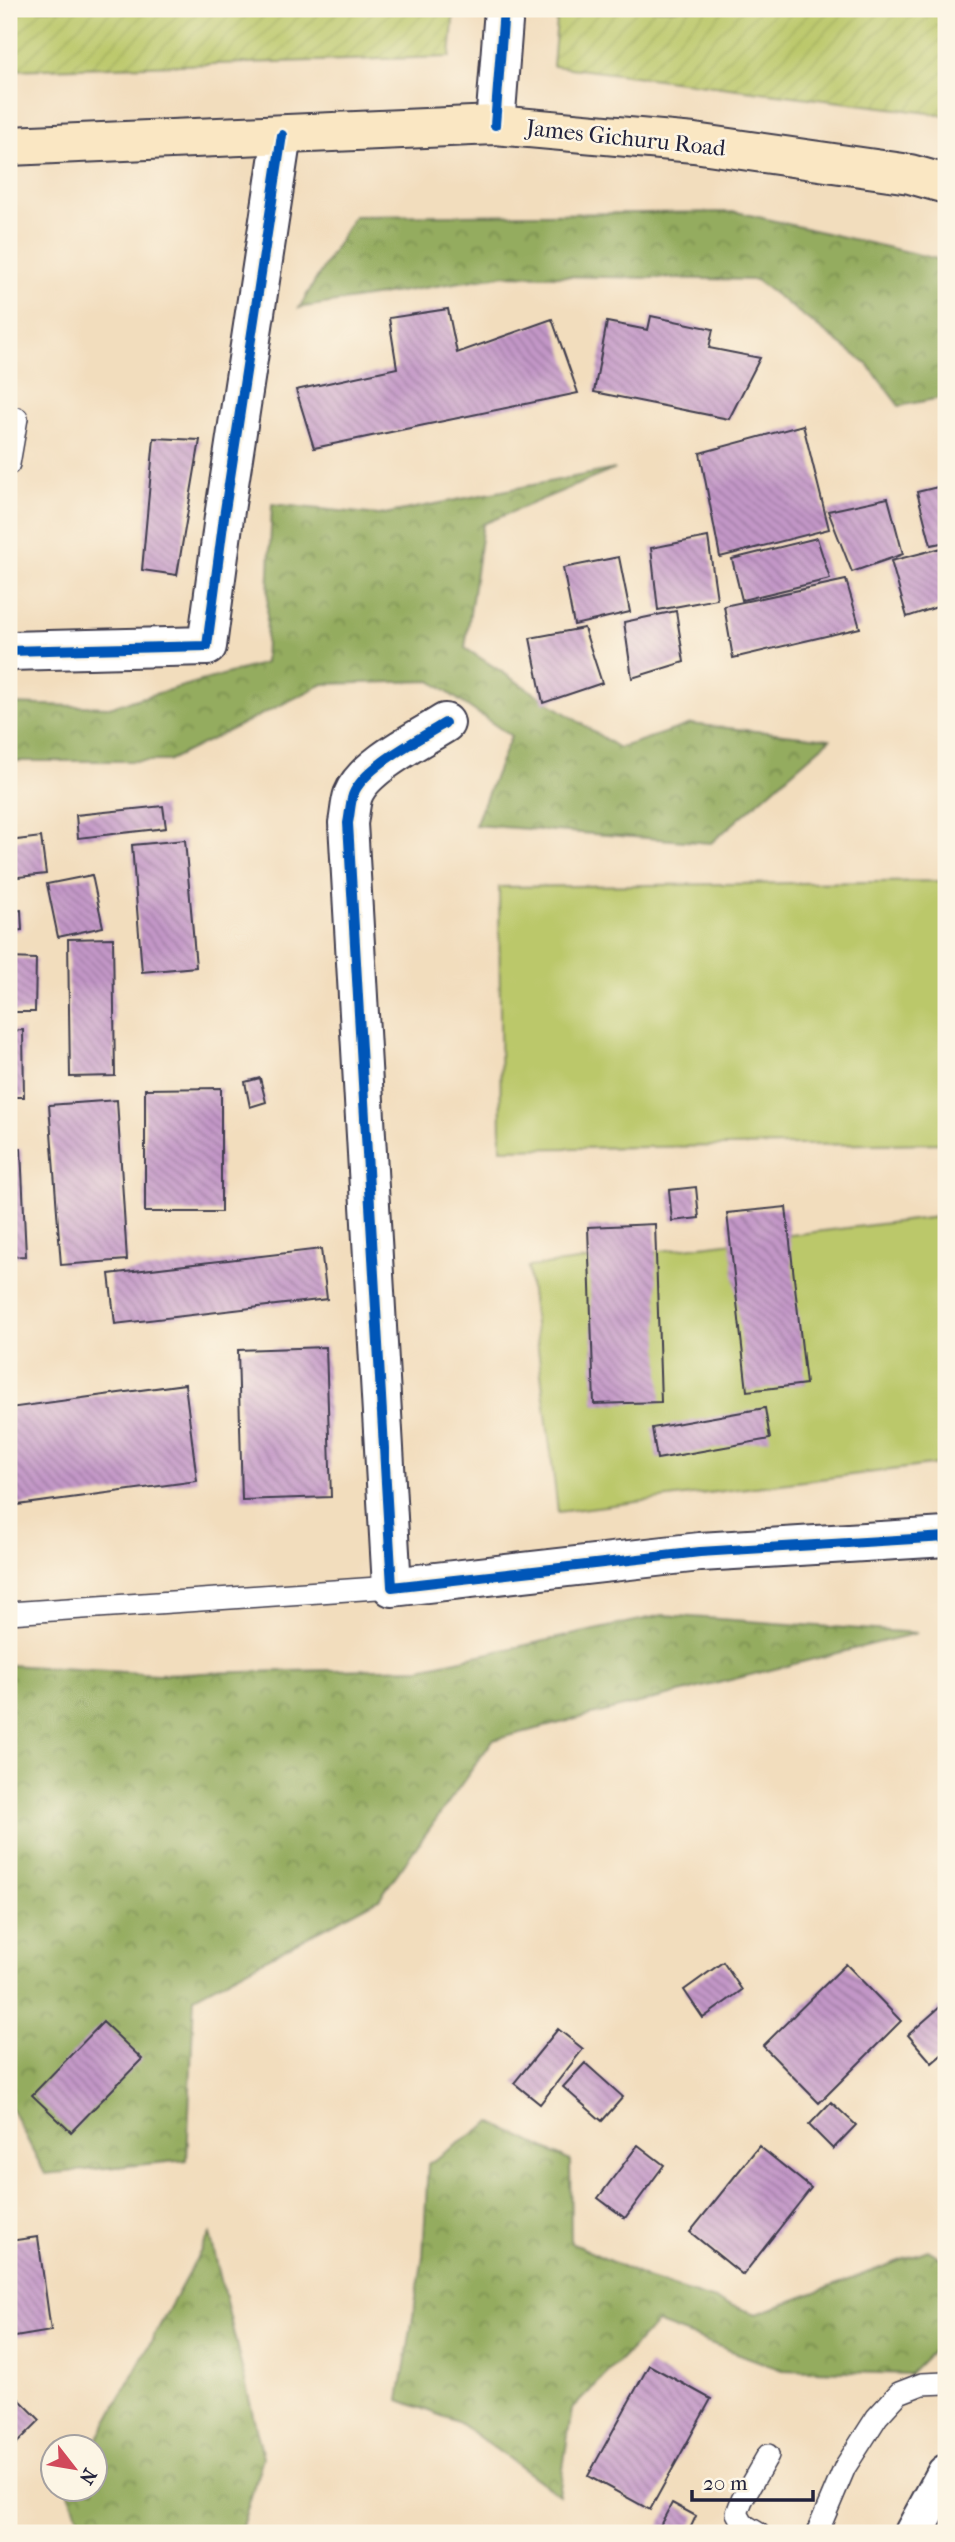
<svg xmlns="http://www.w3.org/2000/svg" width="955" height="2542" viewBox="0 0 955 2542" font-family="'IM FELL French Canon',serif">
  <defs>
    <pattern id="forest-crowns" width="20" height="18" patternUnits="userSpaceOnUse" patternTransform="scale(1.75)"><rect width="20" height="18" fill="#94ac5e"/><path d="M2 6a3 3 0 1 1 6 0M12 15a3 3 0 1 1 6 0" fill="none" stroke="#788c4f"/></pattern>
    <pattern id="garden-furrows" width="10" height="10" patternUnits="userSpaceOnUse" patternTransform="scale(1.75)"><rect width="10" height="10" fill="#bbc86a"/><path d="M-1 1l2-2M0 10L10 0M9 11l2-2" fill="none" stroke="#a0ac5d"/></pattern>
    <pattern id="building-back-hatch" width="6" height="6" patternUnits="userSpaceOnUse" patternTransform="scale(1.75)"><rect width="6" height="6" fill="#c397c7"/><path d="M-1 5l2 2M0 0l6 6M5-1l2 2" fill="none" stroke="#9e7ba3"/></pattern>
  </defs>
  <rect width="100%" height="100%" fill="#fcf5e5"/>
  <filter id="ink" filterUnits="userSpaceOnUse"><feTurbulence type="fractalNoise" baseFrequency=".0143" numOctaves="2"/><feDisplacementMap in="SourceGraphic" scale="14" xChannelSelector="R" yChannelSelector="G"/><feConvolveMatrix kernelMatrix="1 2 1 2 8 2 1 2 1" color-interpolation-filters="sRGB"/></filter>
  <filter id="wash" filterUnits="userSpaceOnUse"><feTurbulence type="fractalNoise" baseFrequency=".00686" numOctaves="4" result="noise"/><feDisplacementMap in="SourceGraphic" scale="28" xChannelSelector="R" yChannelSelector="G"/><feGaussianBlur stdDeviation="1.57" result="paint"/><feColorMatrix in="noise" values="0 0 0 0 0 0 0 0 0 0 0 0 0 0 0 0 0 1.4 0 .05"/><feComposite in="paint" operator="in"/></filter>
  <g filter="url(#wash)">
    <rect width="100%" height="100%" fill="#f2ddbd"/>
    <path fill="url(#forest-crowns)" stroke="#5b674c" stroke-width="2" d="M737,212L946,261V397L899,406L868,365L756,280L505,275L299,308L354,216Z
      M615,469L483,524L465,648L619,748L691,724L830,739L711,843L475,825L511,736L431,681L323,684L168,761H9V704L109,707L265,663L272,504L379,515Z
      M663,1615L917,1633L493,1740L379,1899L194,1997L187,2160L45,2174L9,2104V1665L158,1674L420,1668Z
      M491,2122L570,2161L571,2243L647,2278L757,2314L928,2250L946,2261V2338L910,2374L782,2370L657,2323L572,2409L559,2495L458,2422L399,2400L423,2257L428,2164Z
      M210,2234L263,2457L240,2533H84L69,2493L71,2490H94L93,2447Z"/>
    <path fill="url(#garden-furrows)" stroke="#6e7552" stroke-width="2" d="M9,9H454L450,57L9,70Z
      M558,9H946V115L553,66Z"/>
    <path fill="#bbc86a" stroke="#6e7552" stroke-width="2" d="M946,881V1143L501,1149L499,887Z
      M946,1216V1463L558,1512L528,1267Z"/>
    <g id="blocks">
      <path fill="url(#building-back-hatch)" d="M448,309L457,353L552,319L578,393L314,448L296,390L397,368L389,318Z
        M651,316L713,329L709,348L760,358L729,419L594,392L607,322L648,330Z
        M803,425L829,529L720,557L700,453Z
        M154,438L200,440L177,575L142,570Z
        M946,485V542L931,545L917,492Z
        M888,498L903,554L852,572L828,511Z
        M708,537L717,599L658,610L651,548Z
        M817,538L830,579L742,600L732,559Z
        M945,547L946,604L907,617L891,561Z
        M619,557L630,612L574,625L563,568Z
        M846,580L860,628L733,658L724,606Z
        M676,611L684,662L632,678L624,622Z
        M584,628L602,683L543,703L530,638Z
        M163,806L166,828L78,838L76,815Z
        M41,837L46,874L9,878V841Z
        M185,840L196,967L142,972L132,845Z
        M92,875L103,927L58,937L47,884Z
        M21,910L22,930L9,931V911Z
        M113,938L115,1076L70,1077L68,939Z
        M9,958L36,959L35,1012H9Z
        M23,1030L24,1097H9V1031Z
        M260,1078L266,1102L250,1107L245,1082Z
        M221,1088V1212H145V1089Z
        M117,1100L127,1260L61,1265L49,1105Z
        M21,1149L26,1256L9,1257V1150Z
        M696,1187L699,1218L672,1221L669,1190Z
        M786,1207L806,1384L747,1391L727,1213Z
        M655,1224L661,1402L594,1404L588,1227Z
        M321,1249L327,1299L115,1324L109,1274Z
        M326,1347L331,1497L242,1500L238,1350Z
        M185,1384L197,1481L10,1506L9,1408Z
        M765,1408L770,1439L657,1459L652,1428Z
        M723,1962L742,1990L703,2018L684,1990Z
        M846,1964L901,2021L819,2103L763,2046Z
        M940,2007L946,2014V2051L932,2063L908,2035Z
        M103,2022L142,2059L71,2132L32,2095Z
        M558,2029L583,2049L540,2104L514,2083Z
        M585,2063L623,2097L602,2121L563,2087Z
        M831,2102L856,2125L833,2149L809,2125Z
        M638,2145L664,2165L625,2218L598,2198Z
        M759,2146L811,2188L743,2275L690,2232Z
        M38,2237L51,2331L9,2338V2241Z
        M649,2365L711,2399L650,2510L588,2476Z
        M9,2389L40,2420L9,2451Z
        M672,2503L696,2516L688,2533H656Z"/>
    </g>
  </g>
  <g filter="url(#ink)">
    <use href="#blocks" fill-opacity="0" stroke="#413e4e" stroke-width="2"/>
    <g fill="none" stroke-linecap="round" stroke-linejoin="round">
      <defs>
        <path id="service" d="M9,464L17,418
          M9,1613L392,1587
          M758,2533L743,2524L737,2513L742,2500L768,2455
          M817,2533L845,2467L877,2417L899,2393L922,2384L946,2383"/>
        <path id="minor" d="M495,125L504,9
          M9,651L207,646L224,517L282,135
          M445,723C420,739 364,766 353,795C350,804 350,814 348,823L392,1587L700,1552L946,1537
          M914,2533L946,2474"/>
        <path id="secondary" d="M9,146L495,125L694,143L910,174L946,184"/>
      </defs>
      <use href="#service" stroke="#413e4e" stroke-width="24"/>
      <use href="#minor" stroke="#413e4e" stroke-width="42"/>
      <use href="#secondary" stroke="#413e4e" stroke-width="42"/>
      <use href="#service" stroke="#fff" stroke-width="21"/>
      <use href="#minor" stroke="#fff" stroke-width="38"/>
      <use href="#secondary" stroke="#fae7c3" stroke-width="38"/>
      <defs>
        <path id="cycleway" d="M495,125L504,9
          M9,651L207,646L224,517L282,135
          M445,723C420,739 364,766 353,795C350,804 350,814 348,823L392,1587L700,1552L946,1537"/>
      </defs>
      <use href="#cycleway" stroke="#fcf5e5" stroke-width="15"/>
      <use href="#cycleway" stroke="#0057b8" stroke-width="10"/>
    </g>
  </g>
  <g text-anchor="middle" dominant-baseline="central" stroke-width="5" stroke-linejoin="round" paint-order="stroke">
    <g font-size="23" fill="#22223b" stroke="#fcf5e5">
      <text transform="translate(626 138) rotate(6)">James Gichuru Road</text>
    </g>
  </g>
  <rect width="955" height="2542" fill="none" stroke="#fcf5e5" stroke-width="35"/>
  <g transform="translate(74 2468) rotate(121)"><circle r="33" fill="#fcf5e5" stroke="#a5a1a1" stroke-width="2"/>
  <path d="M0-5L12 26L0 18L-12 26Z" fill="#d1495b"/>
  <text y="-10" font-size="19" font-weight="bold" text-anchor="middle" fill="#22223b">N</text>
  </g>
  <path d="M692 2490v10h121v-10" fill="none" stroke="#22223b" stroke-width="3.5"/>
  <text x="703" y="2490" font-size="21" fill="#22223b" stroke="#fcf5e5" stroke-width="5" paint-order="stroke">20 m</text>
</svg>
